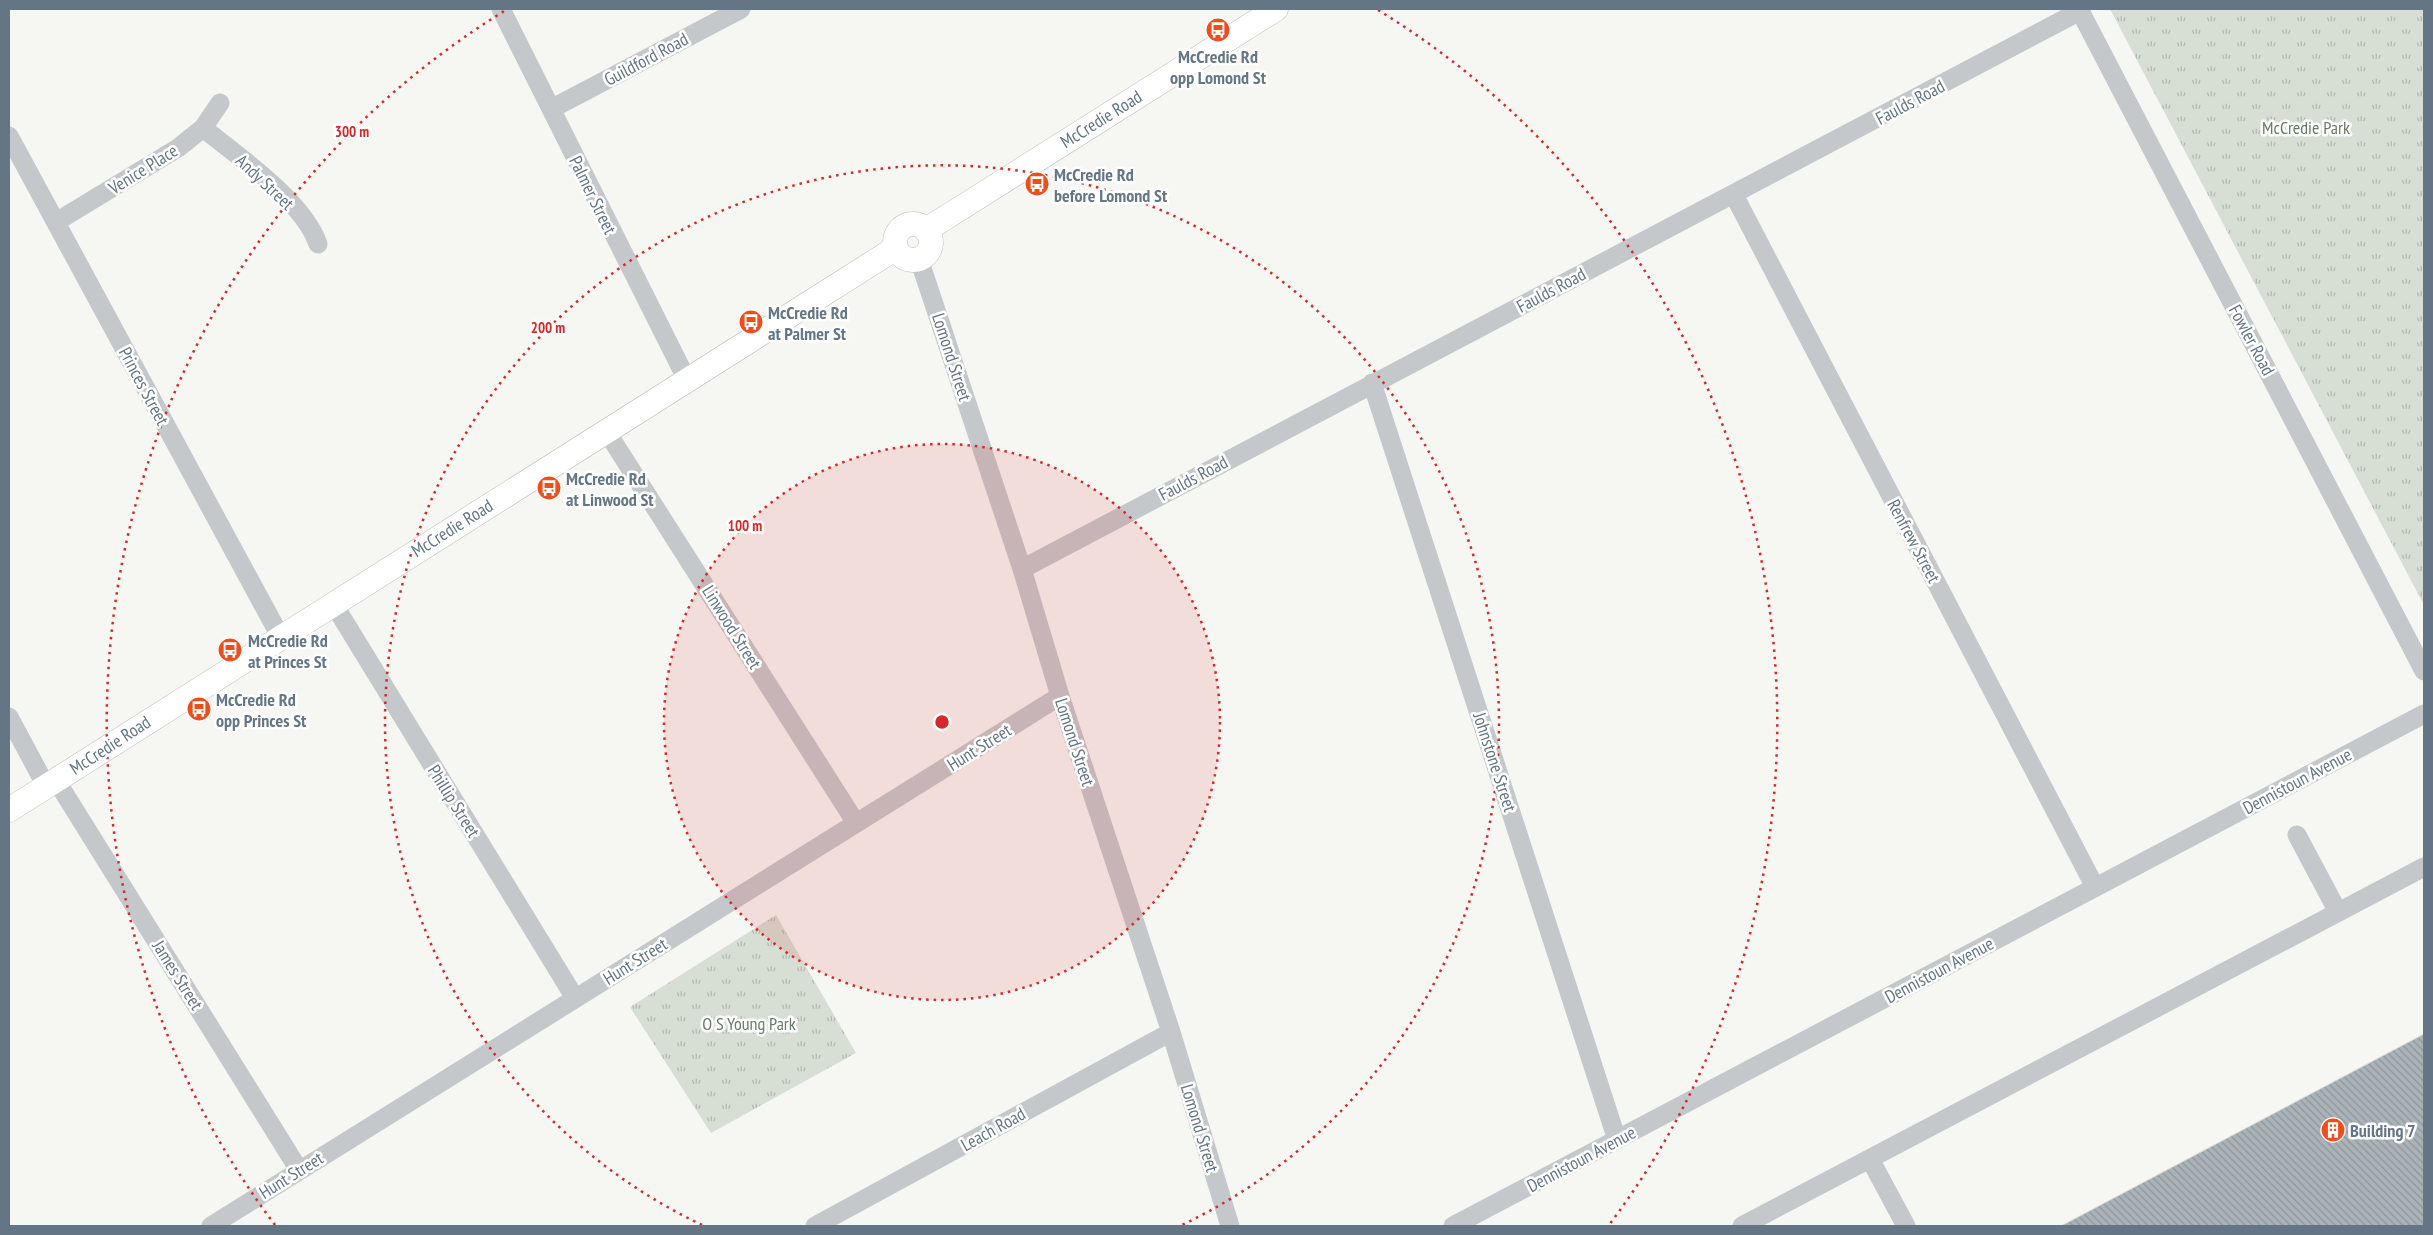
<svg xmlns="http://www.w3.org/2000/svg" width="2433" height="1235" viewBox="0 0 2433 1235" font-family="'PT Sans Narrow',sans-serif">
  <defs>
    <pattern id="park-tufts" width="24" height="20" patternUnits="userSpaceOnUse" patternTransform="scale(1.25)"><rect width="24" height="20" fill="#d7ded4"/><path d="M3 7l-1-3M5 7V3M7 7l1-3M15 17l-1-3M17 17v-4M19 17l1-3" fill="none" stroke="#b2b9b2"/></pattern>
    <pattern id="building-back-hatch" width="6" height="6" patternUnits="userSpaceOnUse" patternTransform="scale(1.25)"><rect width="6" height="6" fill="#aab3b8"/><path d="M-1 5l2 2M0 0l6 6M5-1l2 2" fill="none" stroke="#8e969b"/></pattern>
  </defs>
  <rect width="100%" height="100%" fill="#f6f6f3"/>
  <path fill="url(#park-tufts)" d="M2110,9H2424V605Z
    M776,915L856,1053L711,1133L630,1007Z"/>
  <path fill="url(#building-back-hatch)" stroke="#d8d8d5" d="M2424,1034V1226H2061Z"/>
  <g fill="none" stroke-linecap="round" stroke-linejoin="round">
    <defs>
      <path id="major" d="M895 242a18 18 0 1 1 36 0a18 18 0 1 1-36 0Z
        M926,230L1276,9
        M9,810L896,248"/>
    </defs>
    <use href="#major" stroke="#b7bbbf" stroke-width="25"/>
    <path stroke="#c4c8cb" stroke-width="19" d="M501,9L687,380
      M2079,9L2424,671
      M551,109L741,9
      M203,128C238,156 303,201 318,244
      M9,136L280,636
      M1734,195L2095,887
      M56,222L178,148L203,128L220,103
      M919,259L1022,569L1060,696L1171,1032L1230,1226
      M1372,383L1617,1140
      M607,432L856,823
      M1022,569L2080,11
      M333,603L575,998
      M9,717L46,786
      M56,780L299,1170
      M2297,835L2338,912
      M1870,1159L1906,1226
      M211,1226L1060,696
      M815,1226L1171,1032
      M1453,1226L2424,714
      M1742,1226L2424,867"/>
    <use href="#major" stroke="#fff" stroke-width="24"/>
  </g>
  <circle cx="942" cy="722" r="278" fill="#d62828" fill-opacity=".12"/>
  <g fill="none" stroke="#d62828" stroke-width="2.5" stroke-dasharray="2.5 5">
    <circle cx="942" cy="722" r="278"/>
    <path d="M702 1225A557 557 0 1 1 1182 1225"/>
    <path d="M275 1225A835 835 0 0 1 506 10M1378 10A835 835 0 0 1 1609 1225"/>
  </g>
  <defs>
    <symbol id="bus-disc" viewBox="-11 -11 22 22"><circle r="9.5" fill="#ec4e1d" stroke="#fff"/><path d="M-5-6H5V4H4V6H2V4H-2V6H-4V4H-5ZM-3.5-4V0h7V-4ZM-3.5 1.2v1.5H-2V1.2ZM2 1.2v1.5H3.5V1.2Z" fill="#fff"/></symbol>
    <symbol id="building-disc" viewBox="-11 -11 22 22"><circle r="9.5" fill="#ec4e1d" stroke="#fff"/><path d="M-4-6H4V6H1V3H-1V6H-4ZM-2.5-4.3h1.7v1.8h-1.7ZM.8-4.3h1.7v1.8H.8ZM-2.5-1h1.7V.8h-1.7ZM.8-1h1.7V.8H.8Z" fill="#fff"/></symbol>
  </defs>
  <g fill-rule="evenodd">
    <use href="#bus-disc" x="1204" y="16" width="28" height="28"/>
    <use href="#bus-disc" x="1023" y="170" width="28" height="28"/>
    <use href="#bus-disc" x="737" y="308" width="28" height="28"/>
    <use href="#bus-disc" x="535" y="474" width="28" height="28"/>
    <use href="#bus-disc" x="216" y="636" width="28" height="28"/>
    <use href="#bus-disc" x="185" y="695" width="28" height="28"/>
    <use href="#building-disc" x="2319" y="1116" width="28" height="28"/>
  </g>
  <g text-anchor="middle" dominant-baseline="central" stroke-width="5" stroke-linejoin="round" paint-order="stroke">
    <g font-size="18" font-weight="bold" fill="#647685" stroke="#fff" text-anchor="start">
      <text x="1218" y="56" text-anchor="middle">McCredie Rd<tspan x="1218" dy="21">opp Lomond St</tspan></text>
      <text x="1054" y="174">McCredie Rd<tspan x="1054" dy="21">before Lomond St</tspan></text>
      <text x="768" y="312">McCredie Rd<tspan x="768" dy="21">at Palmer St</tspan></text>
      <text x="566" y="478">McCredie Rd<tspan x="566" dy="21">at Linwood St</tspan></text>
      <text x="248" y="640">McCredie Rd<tspan x="248" dy="21">at Princes St</tspan></text>
      <text x="216" y="699">McCredie Rd<tspan x="216" dy="21">opp Princes St</tspan></text>
      <text x="2350" y="1130">Building 7</text>
    </g>
    <g font-size="18" fill="#647685" stroke="#fff">
      <text transform="translate(646 59) rotate(-28)">Guildford Road</text>
      <text transform="translate(1910 102) rotate(-28)">Faulds Road</text>
      <text transform="translate(1101 119) rotate(-32)">McCredie Road</text>
      <text transform="translate(143 169) rotate(-32)">Venice Place</text>
      <text transform="translate(265 182) rotate(43)">Andy Street</text>
      <text transform="translate(593 195) rotate(64)">Palmer Street</text>
      <text transform="translate(1551 290) rotate(-28)">Faulds Road</text>
      <text transform="translate(2252 340) rotate(62)">Fowler Road</text>
      <text transform="translate(952 357) rotate(72)">Lomond Street</text>
      <text transform="translate(144 386) rotate(62)">Princes Street</text>
      <text transform="translate(1193 478) rotate(-28)">Faulds Road</text>
      <text transform="translate(452 528) rotate(-32)">McCredie Road</text>
      <text transform="translate(1914 541) rotate(62)">Renfrew Street</text>
      <text transform="translate(732 627) rotate(58)">Linwood Street</text>
      <text transform="translate(1075 742) rotate(72)">Lomond Street</text>
      <text transform="translate(110 745) rotate(-33)">McCredie Road</text>
      <text transform="translate(979 747) rotate(-32)">Hunt Street</text>
      <text transform="translate(1495 762) rotate(72)">Johnstone Street</text>
      <text transform="translate(2297 781) rotate(-28)">Dennistoun Avenue</text>
      <text transform="translate(454 801) rotate(58)">Phillip Street</text>
      <text transform="translate(635 961) rotate(-32)">Hunt Street</text>
      <text transform="translate(1939 970) rotate(-28)">Dennistoun Avenue</text>
      <text transform="translate(178 975) rotate(58)">James Street</text>
      <text transform="translate(1200 1128) rotate(73)">Lomond Street</text>
      <text transform="translate(993 1129) rotate(-29)">Leach Road</text>
      <text transform="translate(1581 1159) rotate(-28)">Dennistoun Avenue</text>
      <text transform="translate(291 1175) rotate(-32)">Hunt Street</text>
    </g>
    <g font-size="18" fill="#687c63" stroke="#fff">
      <text x="2306" y="127">McCredie Park</text>
      <text x="749" y="1023">O S Young Park</text>
    </g>
  </g>
  <circle cx="942" cy="722" r="8" fill="#d62828" stroke="#fff" stroke-width="2.5"/>
  <g font-size="15" text-anchor="middle" font-weight="bold" fill="#d62828" stroke="#fff" stroke-width="5" stroke-linejoin="round" paint-order="stroke">
    <text x="352" y="137">300 m</text>
    <text x="548" y="333">200 m</text>
    <text x="745" y="531">100 m</text>
  </g>
  <rect width="2433" height="1235" fill="none" stroke="#647685" stroke-width="20"/>
</svg>
